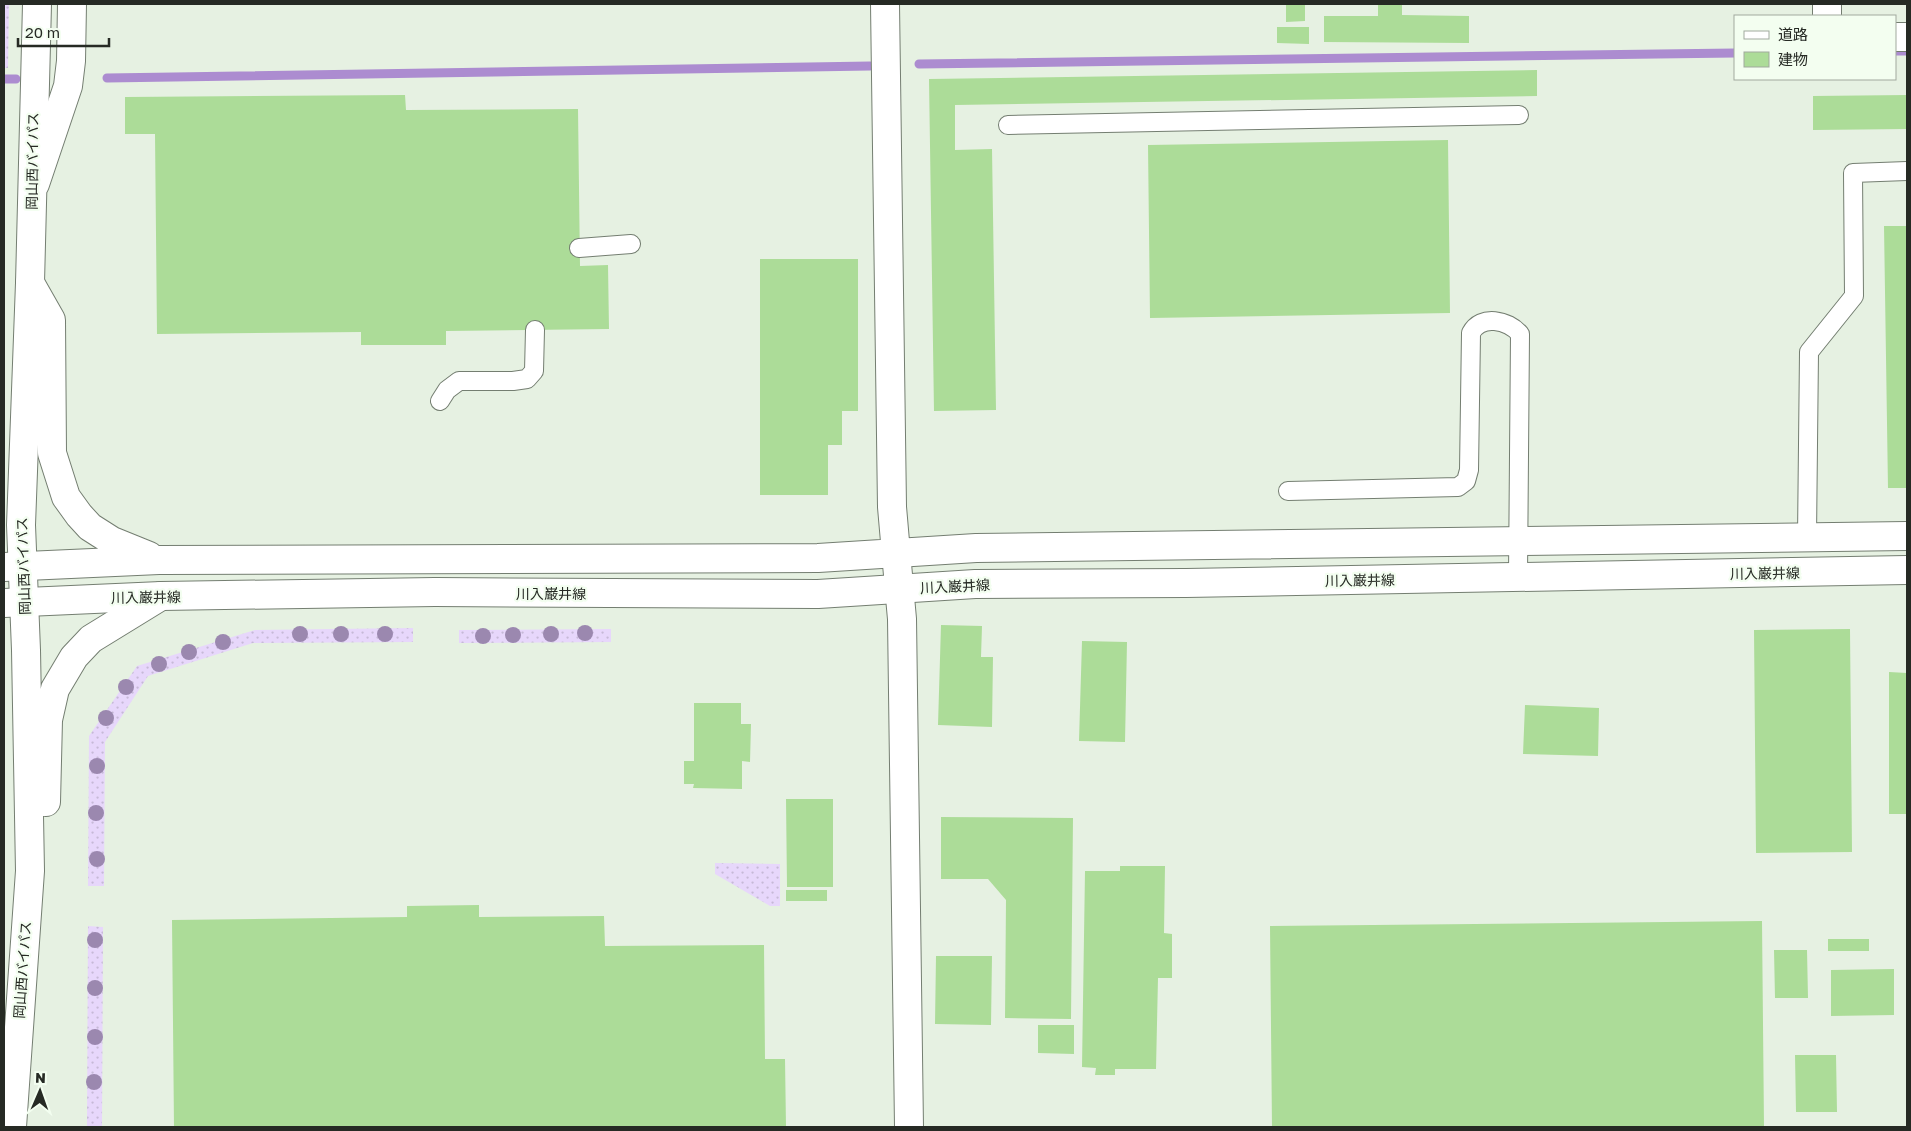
<svg xmlns="http://www.w3.org/2000/svg" width="1911" height="1131" viewBox="0 0 1911 1131" font-family="'Golos Text','Noto Sans JP',sans-serif">
  <defs>
    <pattern id="grass-dots" width="8" height="8" patternUnits="userSpaceOnUse" patternTransform="scale(1.25)"><rect width="8" height="8" fill="#e7d7fb"/><path d="M2 2h.1M6 6h.1" fill="none" stroke="#c6b9d7" stroke-width="1.8" stroke-linecap="round"/></pattern>
  </defs>
  <rect width="100%" height="100%" fill="#e6f1e2"/>
  <path fill="url(#grass-dots)" d="M4,4H9L8,68H4Z
    M413,628V642L253,643L148,676L105,742L104,886H88L89,736L137,666L255,630Z
    M611,629V642L459,643V630Z
    M715,863L780,864V906H770L715,874Z
    M88,926L103,927L102,1127H87Z"/>
  <g fill="none" stroke-linecap="round" stroke-linejoin="round">
    <path stroke="#ac8cd0" stroke-width="9" d="M1895,51H1907
      M919,64L1735,53
      M107,78L870,66
      M4,79H16"/>
  </g>
  <path fill="#acdc98" d="M1286,4H1305V21L1286,22Z
    M1378,4H1402V15L1469,16V43L1324,42V16H1378Z
    M1277,27H1309V44L1277,43Z
    M1537,70V96L955,105V150L992,149L996,410L934,411L929,79Z
    M405,95L406,110L578,109L580,266L608,265L609,329L446,331V345H361V332L157,334L155,134H125V97Z
    M1907,95V129L1813,130V96Z
    M1448,140L1450,313L1150,318L1148,145Z
    M1884,226H1907V488H1888Z
    M760,259H858V411H842V445H828V495H760Z
    M941,625L982,626L981,657H993L992,727L938,725Z
    M1850,629L1852,852L1756,853L1754,630Z
    M1082,641L1127,642L1125,742L1079,741Z
    M1889,672L1907,673V814H1889Z
    M694,703H741V724H751L750,762L742,761V789L693,788L694,784H684V761H694Z
    M1525,705L1599,708L1598,756L1523,754Z
    M786,799H833V887H787Z
    M941,817L1073,818L1071,1019L1005,1018L1006,900L988,879H941Z
    M1120,866H1165L1164,933L1172,934V978H1158L1156,1069H1115V1075H1095L1096,1068L1082,1067L1085,871H1120Z
    M786,890H827V901H786Z
    M479,905V917L604,916L605,946L764,945L765,1059H785L786,1127H174L172,920L407,917V906Z
    M1762,921L1764,1127H1272L1270,926Z
    M1828,939H1869V951H1828Z
    M1774,950H1807L1808,998H1775Z
    M936,956H992L991,1025L935,1024Z
    M1894,969V1015L1831,1016V970Z
    M1038,1025H1074V1054L1038,1053Z
    M1795,1055H1836L1837,1112H1796Z"/>
  <g fill="none" stroke-linecap="round" stroke-linejoin="round">
    <defs>
      <path id="lane" d="M1008,125L1519,115
        M579,248L631,244
        M440,401L447,390L459,381H513L527,379L534,371L535,330
        M1288,491L1458,487L1466,481L1469,470L1471,333C1481,314 1508,320 1520,334L1518,577
        M1807,537L1809,352L1854,296L1853,173L1907,171"/>
      <path id="street" d="M1827,4V16
        M1895,37H1907
        M35,184L68,86L71,61L72,4
        M896,553L902,619L909,1127"/>
      <path id="secondary" d="M885,4L892,507L896,553
        M30,283L51,320L52,453L66,497L79,515L90,527L112,541L149,556
        M4,567L159,560L818,558L976,548L1907,536
        M4,603L161,596L435,592L818,594L975,584L1186,583L1907,570"/>
      <path id="highway" d="M46,802L48,720L55,689L74,657L91,639L161,596
        M12,1127L30,871L26,650L21,525L30,283L37,4"/>
    </defs>
    <use href="#lane" stroke="#747e71" stroke-width="20"/>
    <use href="#street" stroke="#747e71" stroke-width="30"/>
    <use href="#secondary" stroke="#747e71" stroke-width="30"/>
    <use href="#highway" stroke="#747e71" stroke-width="30"/>
    <use href="#lane" stroke="#fff" stroke-width="18"/>
    <use href="#street" stroke="#fff" stroke-width="28"/>
    <use href="#secondary" stroke="#fff" stroke-width="28"/>
    <use href="#highway" stroke="#fff" stroke-width="28"/>
  </g>
  <g fill="#9b88af">
    <circle cx="585" cy="633" r="8"/>
    <circle cx="300" cy="634" r="8"/>
    <circle cx="341" cy="634" r="8"/>
    <circle cx="385" cy="634" r="8"/>
    <circle cx="551" cy="634" r="8"/>
    <circle cx="513" cy="635" r="8"/>
    <circle cx="483" cy="636" r="8"/>
    <circle cx="223" cy="642" r="8"/>
    <circle cx="189" cy="652" r="8"/>
    <circle cx="159" cy="664" r="8"/>
    <circle cx="126" cy="687" r="8"/>
    <circle cx="106" cy="718" r="8"/>
    <circle cx="97" cy="766" r="8"/>
    <circle cx="96" cy="813" r="8"/>
    <circle cx="97" cy="859" r="8"/>
    <circle cx="95" cy="940" r="8"/>
    <circle cx="95" cy="988" r="8"/>
    <circle cx="95" cy="1037" r="8"/>
    <circle cx="94" cy="1082" r="8"/>
  </g>
  <g text-anchor="middle" dominant-baseline="central" stroke-width="4.5" stroke-linejoin="round" paint-order="stroke">
    <g font-size="14" fill="#262a24" stroke="#f3fef0">
      <text transform="translate(32 161) rotate(-89)">岡山西バイパス</text>
      <text transform="translate(23 566) rotate(-92)">岡山西バイパス</text>
      <text transform="translate(1765 573) rotate(-1)">川入巌井線</text>
      <text transform="translate(1360 580) rotate(-1)">川入巌井線</text>
      <text transform="translate(955 586) rotate(-3)">川入巌井線</text>
      <text x="551" y="593">川入巌井線</text>
      <text transform="translate(146 597) rotate(-1)">川入巌井線</text>
      <text transform="translate(22 970) rotate(-86)">岡山西バイパス</text>
    </g>
  </g>
  <rect width="1911" height="1131" fill="none" stroke="#262a24" stroke-width="10"/>
  <rect x="1734" y="15" width="162" height="65" fill="#f3fef0" stroke="#a1a99e"/>
  <rect x="1744" y="31" width="25" height="8" fill="#ffffff" stroke="#a1a99e"/>
  <text x="1778" y="40" font-size="15" fill="#262a24">道路</text>
  <rect x="1744" y="52" width="25" height="15" fill="#acdc98" stroke="#a1a99e"/>
  <text x="1778" y="65" font-size="15" fill="#262a24">建物</text>
  <g transform="translate(40 1091) rotate(2)" stroke="#f3fef0" stroke-width="4" paint-order="stroke">
  <path d="M0-4L9 19L0 12L-9 19Z" fill="#262a24"/>
  <text y="-8" font-size="14" font-weight="bold" text-anchor="middle" fill="#262a24">N</text>
  </g>
  <path d="M18 38v8h91v-8" fill="none" stroke="#262a24" stroke-width="2.5"/>
  <text x="25" y="38" font-size="15" fill="#262a24" stroke="#f3fef0" stroke-width="4" paint-order="stroke">20 m</text>
</svg>
